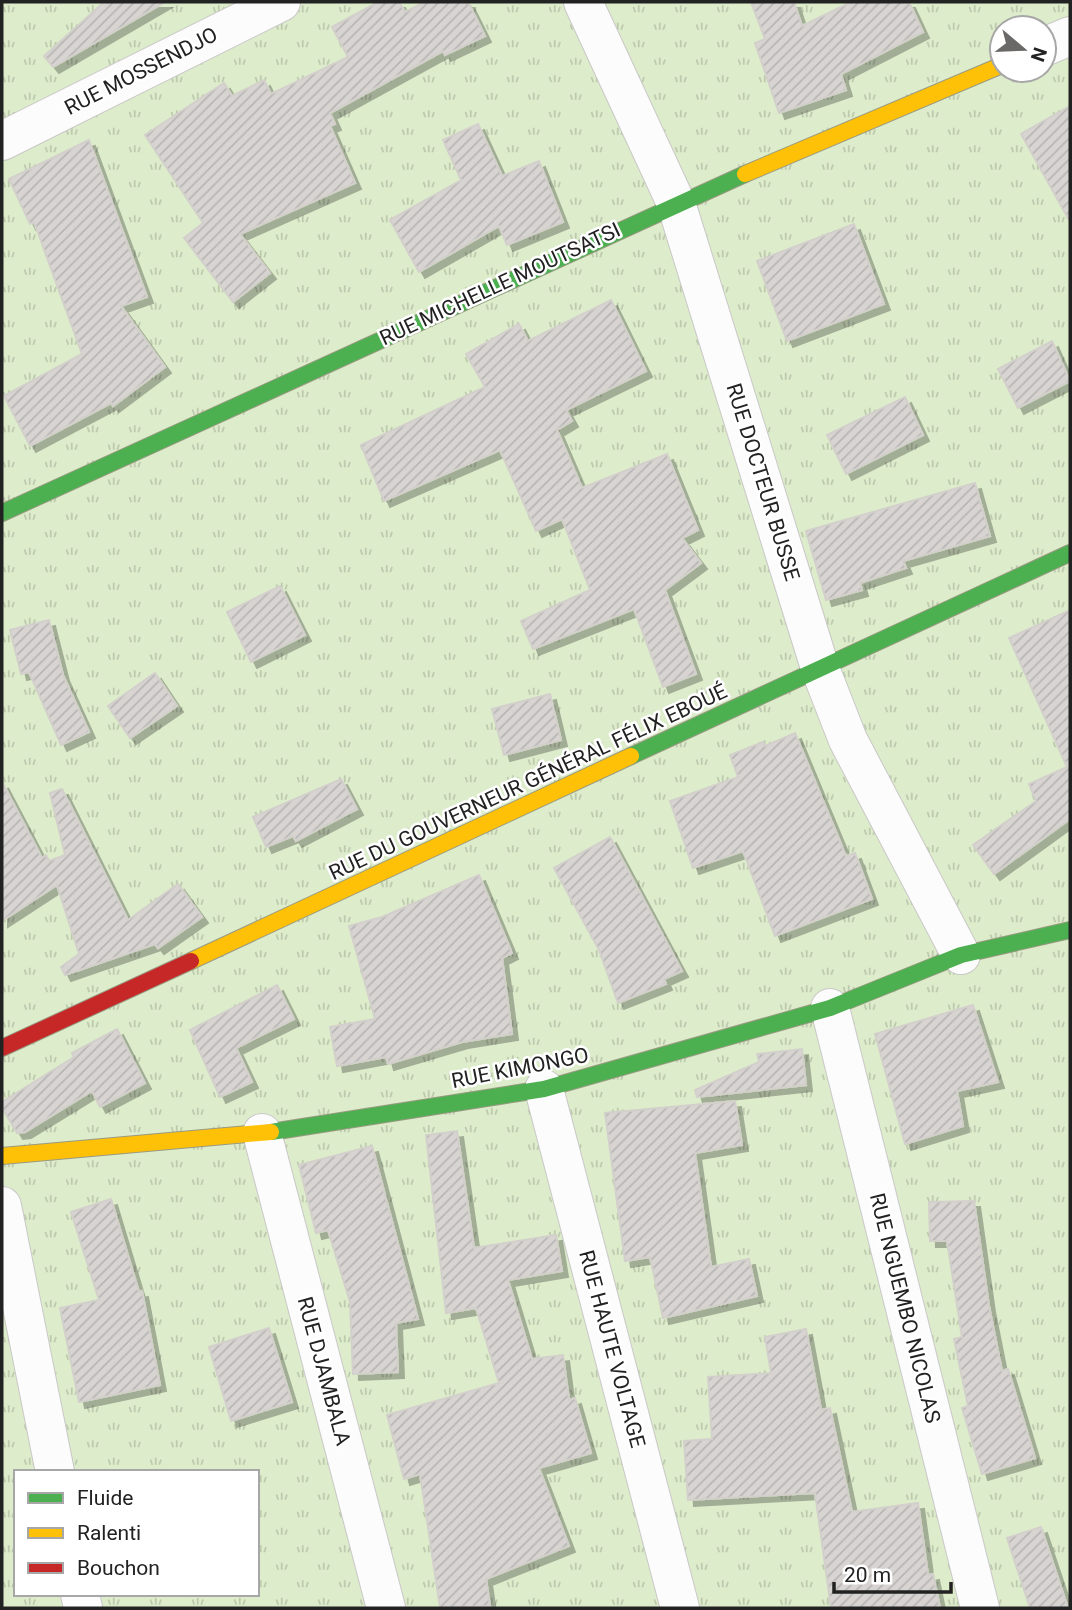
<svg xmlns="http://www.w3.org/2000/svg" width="1072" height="1610" viewBox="0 0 1072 1610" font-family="Roboto,sans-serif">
  <defs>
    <pattern id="grass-tufts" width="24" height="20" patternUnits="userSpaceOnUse" patternTransform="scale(1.75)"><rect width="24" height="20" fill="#ddeccb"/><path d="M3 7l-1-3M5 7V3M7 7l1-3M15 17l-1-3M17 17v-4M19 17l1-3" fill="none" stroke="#bdcaae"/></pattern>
    <pattern id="building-hatch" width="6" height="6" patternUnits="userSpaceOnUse" patternTransform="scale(1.75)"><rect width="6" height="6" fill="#d7d4d2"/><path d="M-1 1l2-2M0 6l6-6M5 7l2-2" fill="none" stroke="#b8b6b4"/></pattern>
    <filter id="shadow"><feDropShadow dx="6" dy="6" stdDeviation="0" flood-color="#0004"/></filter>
  </defs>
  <rect width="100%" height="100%" fill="#f0eeeb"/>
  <path fill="url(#grass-tufts)" fill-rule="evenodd" d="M2,2H1070V1608H2ZM1002,28H1044V70H1002ZM16,1472H257V1594H16Z"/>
  <path fill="url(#building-hatch)" stroke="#d3d0cc" stroke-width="2" filter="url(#shadow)" d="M104,2H165L53,67L44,56Z
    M378,2H399L405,12L425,2H468L485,36L445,55L443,51L330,113L335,124L330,126L355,183L240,234L270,273L233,302L184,238L203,223L145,135L224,83L232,96L264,80L271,94L348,57L332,27Z
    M751,2H794L802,26L851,2H909L923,32L841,74L846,90L779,113L755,43L765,39Z
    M1070,106V222L1021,134Z
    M478,124L502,176L539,161L563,222L507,245L499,226L419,272L390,220L461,180L443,140Z
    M89,140L147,297L121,306L165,367L113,406L111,403L30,446L4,396L82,354L34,222L30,224L9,179Z
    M854,224L884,304L787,341L757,261Z
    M611,300L646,371L566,410L572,421L557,430L582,488L667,454L698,530L682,538L701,563L665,590L696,674L663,687L634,609L533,649L521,621L590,590L562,519L536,531L500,450L384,501L361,445L485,387L466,354L519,324L528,341Z
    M1052,341L1070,381L1018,408L998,369Z
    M905,397L923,435L846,474L827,435Z
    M975,483L990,536L903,561L906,568L860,583L862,590L826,600L806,531Z
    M280,586L305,635L251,662L227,612Z
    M1070,610V819L994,874L973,845L1036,801L1029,784L1067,767L1009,638Z
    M49,620L63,675L89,732L61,745L29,672L21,674L10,630Z
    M155,673L177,706L130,738L108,706Z
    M550,694L561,740L504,755L492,709Z
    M795,733L846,856L855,853L872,899L775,936L743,851L693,868L670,801L738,777L730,755L763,742L765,746Z
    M341,779L357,809L296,841L293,836L266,847L253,817Z
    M2,782L42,858L46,855L49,861L65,855L50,793L62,789L128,920L178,884L202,917L158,948L155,944L65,975L61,967L79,954L57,885L2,921Z
    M610,837L682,971L664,979L666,984L618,1003L599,950L554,868Z
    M479,875L512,953L502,958L512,1034L462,1042L388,1064L386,1057L337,1066L330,1027L375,1019L349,926L382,917Z
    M277,985L294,1019L236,1048L252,1082L220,1097L190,1030Z
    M973,1005L998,1082L957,1091L963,1126L905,1144L875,1034Z
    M117,1029L145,1083L100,1107L92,1091L25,1132L17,1133L2,1108V1102L74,1057L72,1053Z
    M802,1049L806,1085L697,1097L695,1090L759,1062L757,1054Z
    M735,1101L742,1145L695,1153L711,1267L749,1259L757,1296L663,1318L650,1257L625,1261L605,1113Z
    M457,1131L474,1248L556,1235L562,1271L508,1280L532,1359L563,1355L569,1400L575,1398L591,1453L539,1468L569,1546L486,1579L490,1606L440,1608L420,1474L404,1479L387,1415L499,1383L476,1308L446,1313L426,1135Z
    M372,1146L418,1319L396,1323L398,1372L353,1374L350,1302L328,1230L316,1233L299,1165Z
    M111,1199L139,1292L142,1291L160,1385L79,1402L60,1308L99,1300L71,1212Z
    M974,1201L989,1306L1002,1371L1008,1369L1035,1458L982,1474L962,1408L968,1406L954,1339L962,1337L947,1241H930L929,1202Z
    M269,1328L292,1402L231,1421L209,1347Z
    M806,1329L821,1410L830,1408L852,1512L918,1503L928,1575L933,1574L940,1608H831L815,1493L688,1500L684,1441L712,1439L708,1377L771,1373L765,1337Z
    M1041,1527L1068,1608H1030L1007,1538Z"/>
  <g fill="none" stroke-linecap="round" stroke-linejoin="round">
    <defs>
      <path id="street" d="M583,2L676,203L821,671L848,740L961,955
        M1044,47L1070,36
        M2,141L281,2
        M830,1008L980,1608
        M544,1089L680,1608
        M262,1133L386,1608
        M2,1206L55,1472
        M80,1594L83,1608"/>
      <path id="fast" d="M2,513L745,174
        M631,756L1070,553
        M271,1132L544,1089L830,1008L961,955L1070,930"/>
      <path id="slow" d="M745,174L1002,65
        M191,961L631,756
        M2,1156L271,1132"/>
      <path id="jam" d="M2,1048L191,961"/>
    </defs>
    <use href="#street" stroke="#c9c8c7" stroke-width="40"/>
    <use href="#fast" stroke="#999a82" stroke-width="18"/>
    <use href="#slow" stroke="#999a82" stroke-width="18"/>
    <use href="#jam" stroke="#999a82" stroke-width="18"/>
    <use href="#street" stroke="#fdfcfc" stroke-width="38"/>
    <use href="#fast" stroke="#4caf50" stroke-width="16"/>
    <use href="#slow" stroke="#ffc107" stroke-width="16"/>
    <use href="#jam" stroke="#c62828" stroke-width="16"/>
  </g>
  <g text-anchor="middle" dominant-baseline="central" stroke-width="5" stroke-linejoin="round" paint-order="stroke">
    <g font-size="21" fill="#222" stroke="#fff">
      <text transform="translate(141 71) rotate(-27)">RUE MOSSENDJO</text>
      <text transform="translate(500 284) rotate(-25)">RUE MICHELLE MOUTSATSI</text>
      <text transform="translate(763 482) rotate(73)">RUE DOCTEUR BUSSE</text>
      <text transform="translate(528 782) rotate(-25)">RUE DU GOUVERNEUR GÉNÉRAL FÉLIX EBOUÉ</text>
      <text transform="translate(520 1068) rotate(-11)">RUE KIMONGO</text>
      <text transform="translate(905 1308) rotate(76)">RUE NGUEMBO NICOLAS</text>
      <text transform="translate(612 1349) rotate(75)">RUE HAUTE VOLTAGE</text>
      <text transform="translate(324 1371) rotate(75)">RUE DJAMBALA</text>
    </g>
  </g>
  <rect width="1072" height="1610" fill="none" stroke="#222222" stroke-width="7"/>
  <rect x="14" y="1470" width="245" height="126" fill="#ffffff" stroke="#a7a7a7" stroke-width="2"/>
  <rect x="28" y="1493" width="35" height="10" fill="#4caf50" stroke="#a7a7a7" stroke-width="2"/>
  <text x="77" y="1505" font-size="21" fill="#222222">Fluide</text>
  <rect x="28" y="1528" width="35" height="10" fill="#ffc107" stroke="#a7a7a7" stroke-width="2"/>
  <text x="77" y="1540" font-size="21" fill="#222222">Ralenti</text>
  <rect x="28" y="1563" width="35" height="10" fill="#c62828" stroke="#a7a7a7" stroke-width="2"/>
  <text x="77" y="1575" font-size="21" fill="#222222">Bouchon</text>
  <g transform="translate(1023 49) rotate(109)"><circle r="33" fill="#ffffff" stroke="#a7a7a7" stroke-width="2"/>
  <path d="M0-5L12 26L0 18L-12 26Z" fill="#6a6968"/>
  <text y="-10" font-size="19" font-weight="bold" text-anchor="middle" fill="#222222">N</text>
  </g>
  <path d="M834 1582v10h117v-10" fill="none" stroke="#222222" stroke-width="3.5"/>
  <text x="844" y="1582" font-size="21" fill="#222222" stroke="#ffffff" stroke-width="5" paint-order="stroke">20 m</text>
</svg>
